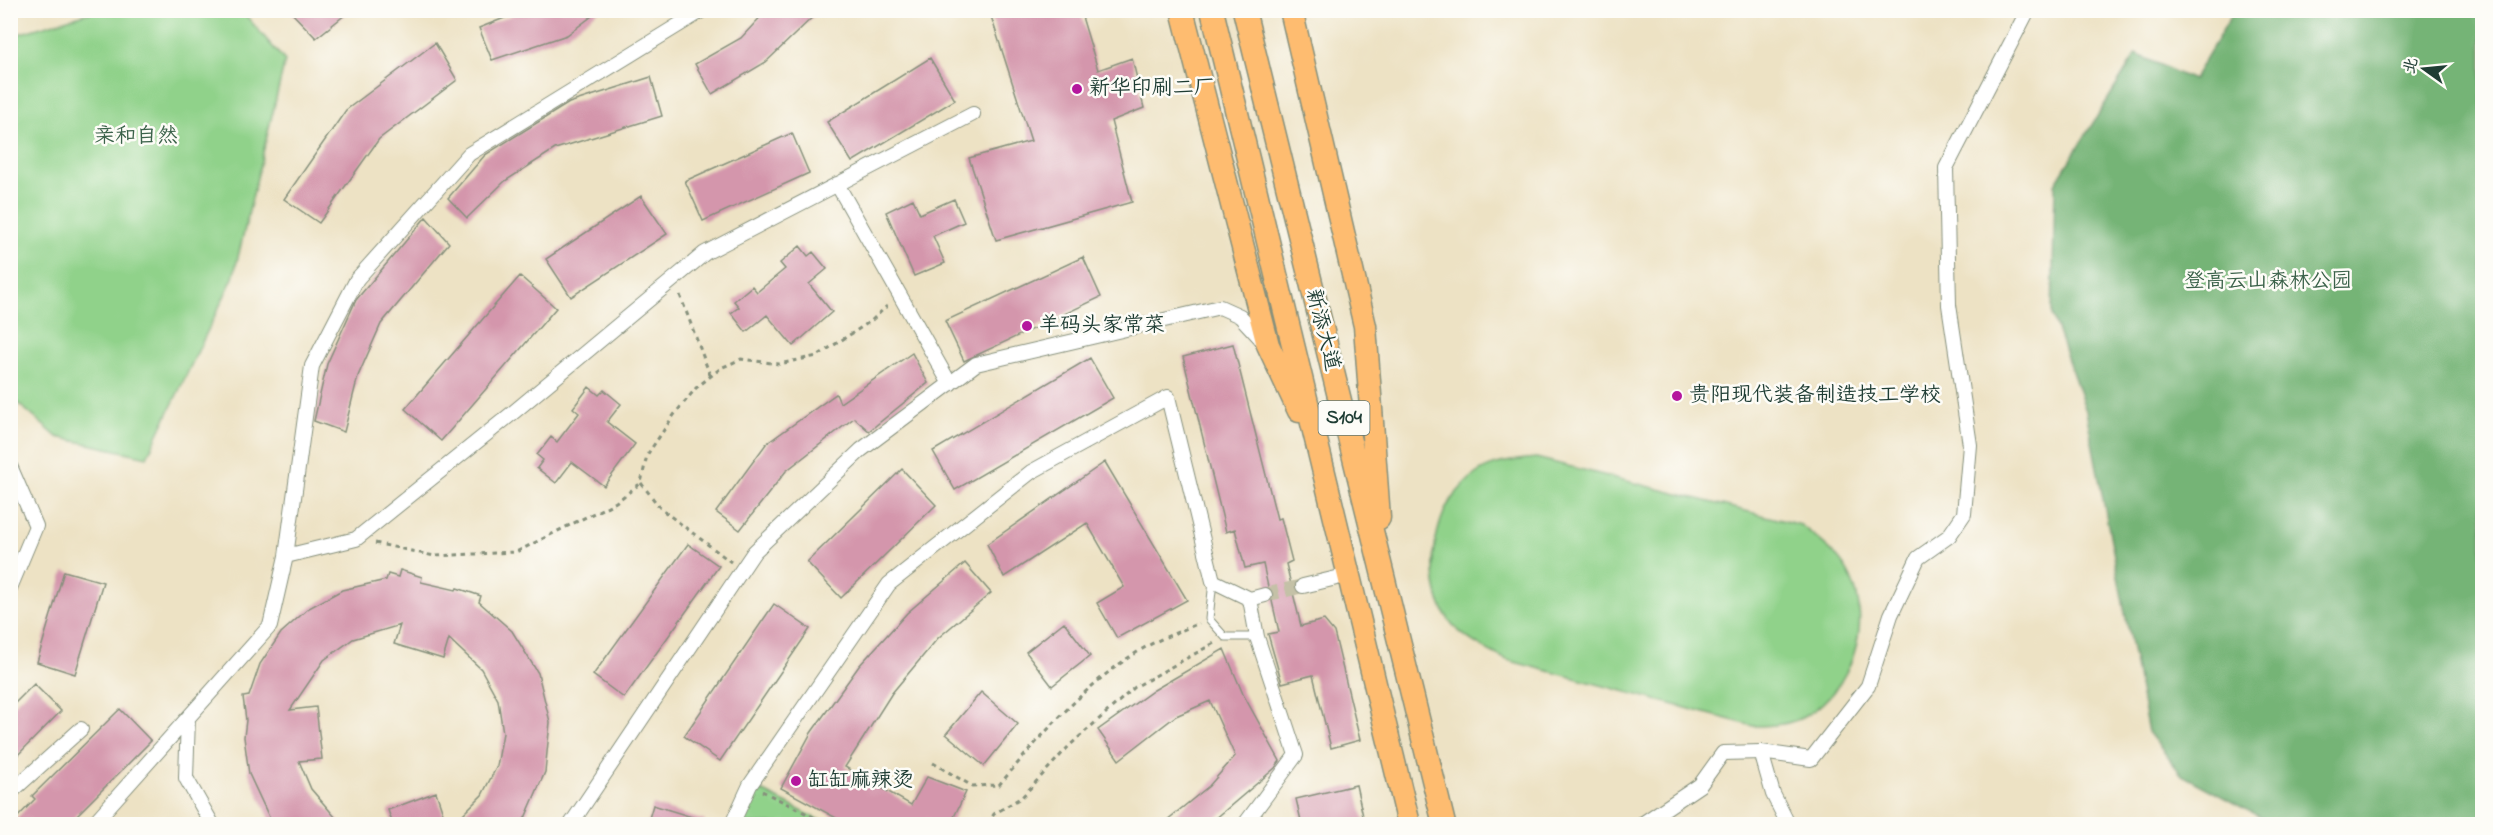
<svg xmlns="http://www.w3.org/2000/svg" width="2493" height="835" viewBox="0 0 2493 835" font-family="'Indie Flower','LXGW WenKai TC',sans-serif">
  <rect width="100%" height="100%" fill="#fdfcf7"/>
  <filter id="ink" filterUnits="userSpaceOnUse"><feTurbulence type="fractalNoise" baseFrequency=".0167" numOctaves="2"/><feDisplacementMap in="SourceGraphic" scale="12" xChannelSelector="R" yChannelSelector="G"/><feConvolveMatrix kernelMatrix="1 2 1 2 8 2 1 2 1" color-interpolation-filters="sRGB"/></filter>
  <filter id="wash" filterUnits="userSpaceOnUse"><feTurbulence type="fractalNoise" baseFrequency=".008" numOctaves="4" result="noise"/><feDisplacementMap in="SourceGraphic" scale="24" xChannelSelector="R" yChannelSelector="G"/><feGaussianBlur stdDeviation="1.35" result="paint"/><feColorMatrix in="noise" values="0 0 0 0 0 0 0 0 0 0 0 0 0 0 0 0 0 1.4 0 .05"/><feComposite in="paint" operator="in"/></filter>
  <g filter="url(#wash)">
    <rect width="100%" height="100%" fill="#ede2c4"/>
    <path fill="#90d28a" stroke="#58885f" stroke-width="1.5" d="M95,11H242L285,61L233,278L147,457L57,437L11,397V36Z
      M1536,458L1801,525C1820,541 1841,555 1851,578C1873,626 1851,688 1807,715C1791,725 1771,726 1753,726L1507,660C1488,650 1467,641 1453,625C1427,595 1430,540 1447,506C1453,496 1465,483 1474,475C1491,462 1515,460 1536,458Z
      M750,785L827,824H732Z"/>
    <path fill="#74b476" stroke="#4a7855" stroke-width="1.5" d="M2234,11H2482V824H2264L2262,818L2182,775L2148,732L2086,411L2052,315L2055,184L2136,54L2193,80Z"/>
    <g id="blocks">
      <path fill="#d496ac" d="M289,10H351L316,38Z
        M525,10H600L567,35L492,60L479,28Z
        M767,10H820L766,62L712,94L695,64L741,38Z
        M989,10H1080L1098,70L1132,58L1144,108L1111,121L1132,202L996,240L969,158L1031,141Z
        M435,43L457,80L379,139L319,223L284,199L346,110Z
        M930,58L955,100L852,162L827,122Z
        M651,77L662,116L555,149L505,181L467,218L448,198L485,155L569,103Z
        M792,133L809,173L703,221L685,181Z
        M641,196L667,234L571,297L546,259Z
        M913,199L920,214L954,199L964,222L933,236L945,263L914,276L886,212Z
        M426,217L449,243L381,324L358,376L344,432L314,421L327,364L356,300Z
        M800,246L808,256L813,252L827,269L809,284L832,312L793,346L767,315L746,332L731,313L739,307L734,301L752,286L757,292L785,269L780,263Z
        M1083,257L1101,297L964,361L945,321Z
        M520,276L556,308L441,441L405,409Z
        M1233,344L1277,519L1281,518L1292,561L1286,564L1301,626L1324,620L1334,632L1360,740L1331,748L1313,675L1282,683L1268,634L1279,632L1272,601L1273,592L1268,587L1263,564L1245,568L1235,529L1226,532L1183,357Z
        M912,353L928,383L869,431L854,418L786,471L740,530L716,512L766,444L836,394L840,403Z
        M1090,358L1113,398L955,490L933,451Z
        M589,387L599,395L604,390L621,404L607,422L635,444L604,486L572,462L556,483L537,468L543,460L537,455L551,437L557,442L579,413L573,408Z
        M1105,462L1187,600L1117,638L1097,603L1124,587L1087,523L1004,577L987,544Z
        M902,469L936,505L841,598L807,562Z
        M688,544L719,566L624,698L593,675Z
        M965,563L991,593L938,638L892,693L845,767L911,805L927,777L966,792L950,825H849L781,788L811,733L859,666L907,613Z
        M400,570L422,577L421,582L456,590L457,588L481,596L479,602L512,631L538,673L550,722L545,772L525,818L519,825H452L482,795L497,766L503,733L498,700L481,669L449,639L443,659L394,644L400,625L353,639L324,660L290,710L316,707L322,759L299,761L311,789L342,825H275L270,819L249,774L244,737L246,720L243,697L249,696L260,664L281,633L309,608L342,590L386,580L388,574L398,577Z
        M64,571L103,582L75,674L37,662Z
        M774,604L810,629L720,761L684,736Z
        M1064,622L1090,656L1052,686L1026,652Z
        M1224,649L1243,694L1280,761L1275,768L1208,825H1161L1209,786L1235,756L1210,701L1176,716L1119,760L1098,730L1154,690Z
        M34,684L61,711L10,763V708Z
        M981,692L1018,724L984,766L946,734Z
        M120,709L151,741L67,825H10L35,799L32,796Z
        M1356,785L1365,825H1302L1296,799Z
        M436,792L447,825H393L388,810Z
        M653,805L705,821V825H647Z"/>
    </g>
  </g>
  <g filter="url(#ink)">
    <use href="#blocks" fill-opacity="0" stroke="#86907c" stroke-width="1.5"/>
    <g fill="none" stroke-linecap="round" stroke-linejoin="round">
      <path stroke="#c4c1a7" stroke-width="14" stroke-dasharray="14 7" stroke-linecap="butt" d="M1265,595L1303,586"/>
      <defs>
        <path id="lane" d="M1213,581L1209,619L1225,637H1257"/>
        <path id="street" d="M837,184L950,384
          M10,466L36,526L10,588
          M286,556L356,539L515,411L705,253L973,114
          M1303,586L1349,575
          M1250,599L1265,595
          M188,718L186,778L212,824
          M1761,752L1773,794L1788,824
          M10,793L81,729
          M93,824L270,626L286,556L312,366L357,279L469,154L703,10
          M571,824L754,552L861,450L976,364L1220,307L1240,316L1264,342
          M732,824L750,785L889,584L1031,472L1168,397L1213,581L1250,599L1257,637L1296,755L1245,824
          M1642,824L1700,785L1723,753L1761,752L1811,759L1868,686L1891,615L1918,558L1949,536L1964,514L1970,445L1949,305L1946,168L2028,10"/>
        <path id="primary" d="M1182,10L1268,345L1299,411
          M1212,10L1409,824
          M1244,10L1444,824
          M1291,10L1365,326L1379,518"/>
      </defs>
      <use href="#lane" stroke="#86907c" stroke-width="9"/>
      <use href="#street" stroke="#86907c" stroke-width="16"/>
      <use href="#primary" stroke="#86907c" stroke-width="25"/>
      <path stroke="#86907c" stroke-width="3" stroke-dasharray="4.5 4.5" stroke-linecap="butt" d="M680,295L710,375
        M641,483L661,509L731,562
        M375,543L434,556L516,552L616,502L641,483L647,455L674,415L696,388L721,368L741,359L779,364L817,356L871,321L887,306
        M933,763L972,786L999,785C1043,734 1086,682 1144,648C1161,638 1181,631 1199,623
        M762,791L827,824
        M988,824L994,814L1022,797L1069,746L1135,687L1216,642"/>
      <use href="#lane" stroke="#fff" stroke-width="7"/>
      <use href="#street" stroke="#fff" stroke-width="14"/>
      <use href="#primary" stroke="#febc70" stroke-width="22"/>
    </g>
  </g>
  <g fill="#b5179e" stroke="#fdfcf7" stroke-width="2">
    <circle cx="1077" cy="89" r="6"/>
    <circle cx="1027" cy="326" r="6"/>
    <circle cx="1677" cy="396" r="6"/>
    <circle cx="796" cy="781" r="6"/>
  </g>
  <g text-anchor="middle" dominant-baseline="central" stroke-width="5" stroke-linejoin="round" paint-order="stroke">
    <rect fill="#fdfcf7" stroke="#62766e" stroke-width="1.5" x="1318.5" y="401" width="51" height="34" rx="4.5"/>
    <g font-size="20" font-weight="bold" fill="#1f3d34">
      <text x="1344" y="418">S104</text>
    </g>
    <g font-size="21" fill="#1f3d34" stroke="#fdfcf7" text-anchor="start">
      <text x="1089" y="89">新华印刷二厂</text>
      <text x="1039" y="326">羊码头家常菜</text>
      <text x="1689" y="396">贵阳现代装备制造技工学校</text>
      <text x="808" y="781">缸缸麻辣烫</text>
    </g>
    <g font-size="21" fill="#3b624a" stroke="#fdfcf7">
      <text x="136" y="137">亲和自然</text>
      <text x="2268" y="282">登高云山森林公园</text>
    </g>
    <g font-size="21" fill="#1f3d34" stroke="#fdfcf7">
      <text transform="translate(1322 330) rotate(76)">新添大道</text>
    </g>
  </g>
  <rect width="2493" height="835" fill="none" stroke="#fdfcf7" stroke-width="36"/>
  <g transform="translate(2424 69) rotate(285)" stroke="#fdfcf7" stroke-width="4.5" paint-order="stroke">
  <path d="M0-4.5L10 22L0 15L-10 22Z" fill="#1f3d34"/>
  <text y="-9" font-size="16" font-weight="bold" text-anchor="middle" fill="#1f3d34">北</text>
  </g>
</svg>
